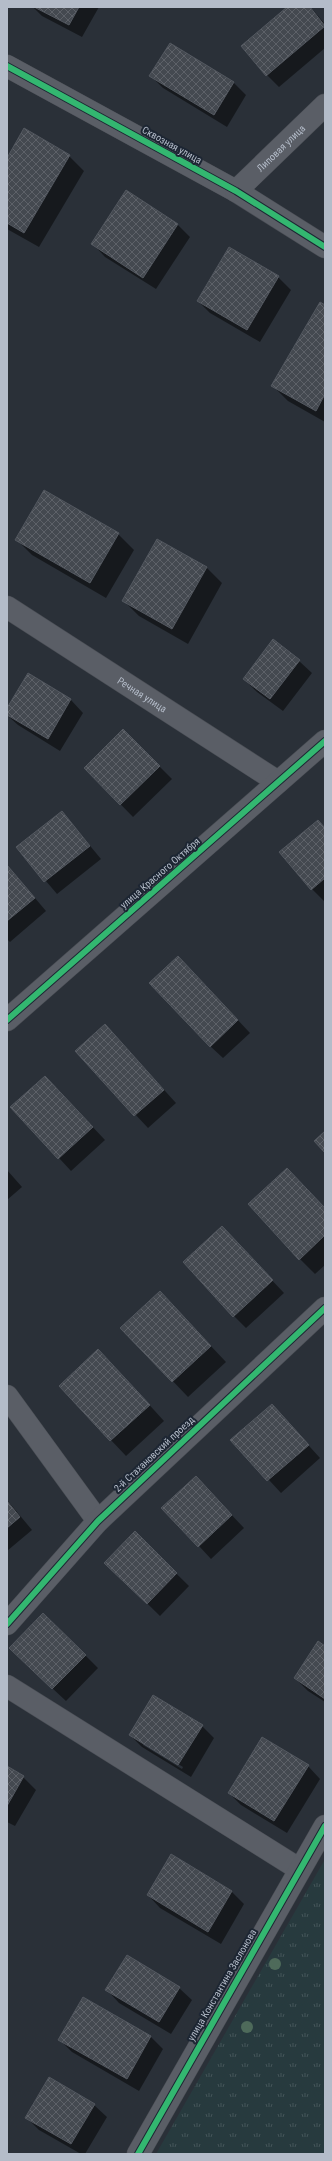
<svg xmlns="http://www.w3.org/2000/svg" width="332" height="2161" viewBox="0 0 332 2161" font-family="'Roboto Condensed',sans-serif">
  <defs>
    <pattern id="grass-tufts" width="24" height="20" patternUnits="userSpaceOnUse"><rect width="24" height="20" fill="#273a3e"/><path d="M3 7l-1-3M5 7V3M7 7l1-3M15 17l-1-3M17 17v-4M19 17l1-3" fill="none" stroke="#445559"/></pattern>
    <pattern id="building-cross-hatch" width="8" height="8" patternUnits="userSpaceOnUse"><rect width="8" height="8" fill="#444950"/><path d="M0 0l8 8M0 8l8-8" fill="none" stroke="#5d6168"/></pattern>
  </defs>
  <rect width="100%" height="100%" fill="#2a3038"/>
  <path fill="url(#grass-tufts)" d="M325,1858V2154H156L324,1861Z"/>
  <path fill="#0007" fill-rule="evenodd" d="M33,7H99L82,37L42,16Z
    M289,7H310L313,10L325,24V48L279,87L267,75Z
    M170,44L234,83L246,95L227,127L163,88L151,76Z
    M69,156L84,171L39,247L7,229V160Z
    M177,224L190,237L156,289L105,257L93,244Z
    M278,277L291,290L260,342L210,313L198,301Z
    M325,306V422L288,401L273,386Z
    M44,491L118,534L134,550L106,598L32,555L16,539Z
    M157,540L207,568L222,583L188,644L139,616L124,601Z
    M299,661L312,673L283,711L257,692L244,679Z
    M28,674L71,700L83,713L60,751L18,725L7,715V710Z
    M123,730L172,779L133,817L85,768Z
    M62,812L101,859L57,894L17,847Z
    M325,828V901H324L312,889Z
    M7,865L46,911L10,942L7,939Z
    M190,969L250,1033L223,1058L210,1046Z
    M117,1038L176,1103L148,1128L77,1052Z
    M57,1089L105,1140L71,1171L12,1107Z
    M7,1170L22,1187L7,1200Z
    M325,1209V1265L315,1274L300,1259Z
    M234,1240L284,1293L246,1328L234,1316Z
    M160,1292L226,1362L188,1397L122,1328Z
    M114,1366L164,1421L126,1456L60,1386Z
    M272,1405L320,1458L281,1493L232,1440Z
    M208,1490L244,1528L211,1559L199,1546Z
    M7,1500L32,1530L7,1551Z
    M135,1533L189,1586L160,1616L106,1563Z
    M325,1647V1702L308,1691L295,1678Z
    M85,1655L98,1668L66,1701L23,1661Z
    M202,1726L214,1738L191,1777L142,1747L130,1735ZM143,1743L183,1767L182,1769L143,1745Z
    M308,1766L320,1779L287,1833L241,1805L229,1793Z
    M7,1768L23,1777L36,1790L15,1826L7,1822Z
    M171,1856L232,1892L244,1904L221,1944L160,1908L148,1895Z
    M179,1988L192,2000L171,2034L119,2003L107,1990Z
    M83,1998L151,2037L163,2049L139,2091L72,2052L60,2040Z
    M94,2105L107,2117L85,2154H81L39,2130L27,2118Z"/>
  <path fill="url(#building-cross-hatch)" stroke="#52575f" d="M34,7H79L69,25Z
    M287,7H310L325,26L266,76L241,46Z
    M170,43L234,82L214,115L149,76Z
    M24,128L70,155L24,233L7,223V158Z
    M126,190L178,224L143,278L91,244Z
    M229,247L279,276L247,330L197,301Z
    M320,302L325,305V394L316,411L271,386Z
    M44,490L119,533L90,583L15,540Z
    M157,539L207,567L172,629L122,601Z
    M273,639L300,660L270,699L243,679Z
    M28,673L71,699L48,739L7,715V708Z
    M123,729L160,766L120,805L84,768Z
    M62,811L90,846L44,882L16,847Z
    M318,820L325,828V878L311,890L279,852Z
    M7,865L35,898L7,921Z
    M178,956L238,1020L210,1047L149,983Z
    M105,1024L164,1090L134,1116L75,1051Z
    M45,1076L93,1127L58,1159L10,1107Z
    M325,1131V1153L314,1141Z
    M287,1168L325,1208V1235L299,1260L248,1204Z
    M222,1226L273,1280L233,1317L183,1262Z
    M160,1291L211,1346L172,1382L120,1328Z
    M98,1349L150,1405L110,1441L59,1386Z
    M272,1404L309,1445L267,1481L230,1440Z
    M196,1476L232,1515L198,1547L161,1508Z
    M7,1501L20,1517L7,1528Z
    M135,1531L177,1573L147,1604L104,1563Z
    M43,1613L86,1655L52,1689L9,1648Z
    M318,1641L325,1646V1699L294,1678Z
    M153,1695L203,1725L178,1765L129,1735Z
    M262,1737L309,1765L274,1821L228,1793Z
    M7,1766L24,1776L7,1806Z
    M171,1854L232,1891L208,1932L147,1895Z
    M127,1955L180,1987L159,2022L105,1990Z
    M83,1997L151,2036L127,2079L58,2040Z
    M49,2077L95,2104L71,2144L25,2118Z"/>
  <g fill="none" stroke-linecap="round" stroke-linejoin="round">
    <defs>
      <g id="minor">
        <path d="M7,66L236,191L325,247"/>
        <path id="s1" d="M236,191L325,105"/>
        <path id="s2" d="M7,607L278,782"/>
        <path d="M7,1020L325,741"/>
        <path d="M7,1396L98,1521"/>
        <path d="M7,1624L98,1521L325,1308"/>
        <path d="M7,1686L299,1869"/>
        <path d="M138,2154L325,1826"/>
      </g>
    </defs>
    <use href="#minor" stroke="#484c53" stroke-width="23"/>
    <use href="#minor" stroke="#5a5e66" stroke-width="22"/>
    <defs>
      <path id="cycleway" d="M7,66L236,191L325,247
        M7,1020L325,741
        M7,1624L98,1521L325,1308
        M138,2154L325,1826"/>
    </defs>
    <use href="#cycleway" stroke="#1d2633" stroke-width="8"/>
    <use href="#cycleway" stroke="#33b770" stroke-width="6"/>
  </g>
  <g fill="#4e6a5a">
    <circle cx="275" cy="1964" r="6"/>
    <circle cx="247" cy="2027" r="6"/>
  </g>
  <g text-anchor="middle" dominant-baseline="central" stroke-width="4" stroke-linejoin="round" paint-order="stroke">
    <g font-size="10" fill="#b4bcc9" stroke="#1d2633">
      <text transform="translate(172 145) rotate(29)">Сквозная улица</text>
      <text stroke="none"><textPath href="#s1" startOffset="62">Липовая улица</textPath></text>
      <text stroke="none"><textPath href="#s2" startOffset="161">Речная улица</textPath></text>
      <text transform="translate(160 873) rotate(-41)">улица Красного Октября</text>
      <text transform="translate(154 1454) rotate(-43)">2-й Стахановский проезд</text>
      <text transform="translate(222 1985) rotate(-60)">улица Константина Заслонова</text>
    </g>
  </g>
  <rect width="332" height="2161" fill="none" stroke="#b4bcc9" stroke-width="16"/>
</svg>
